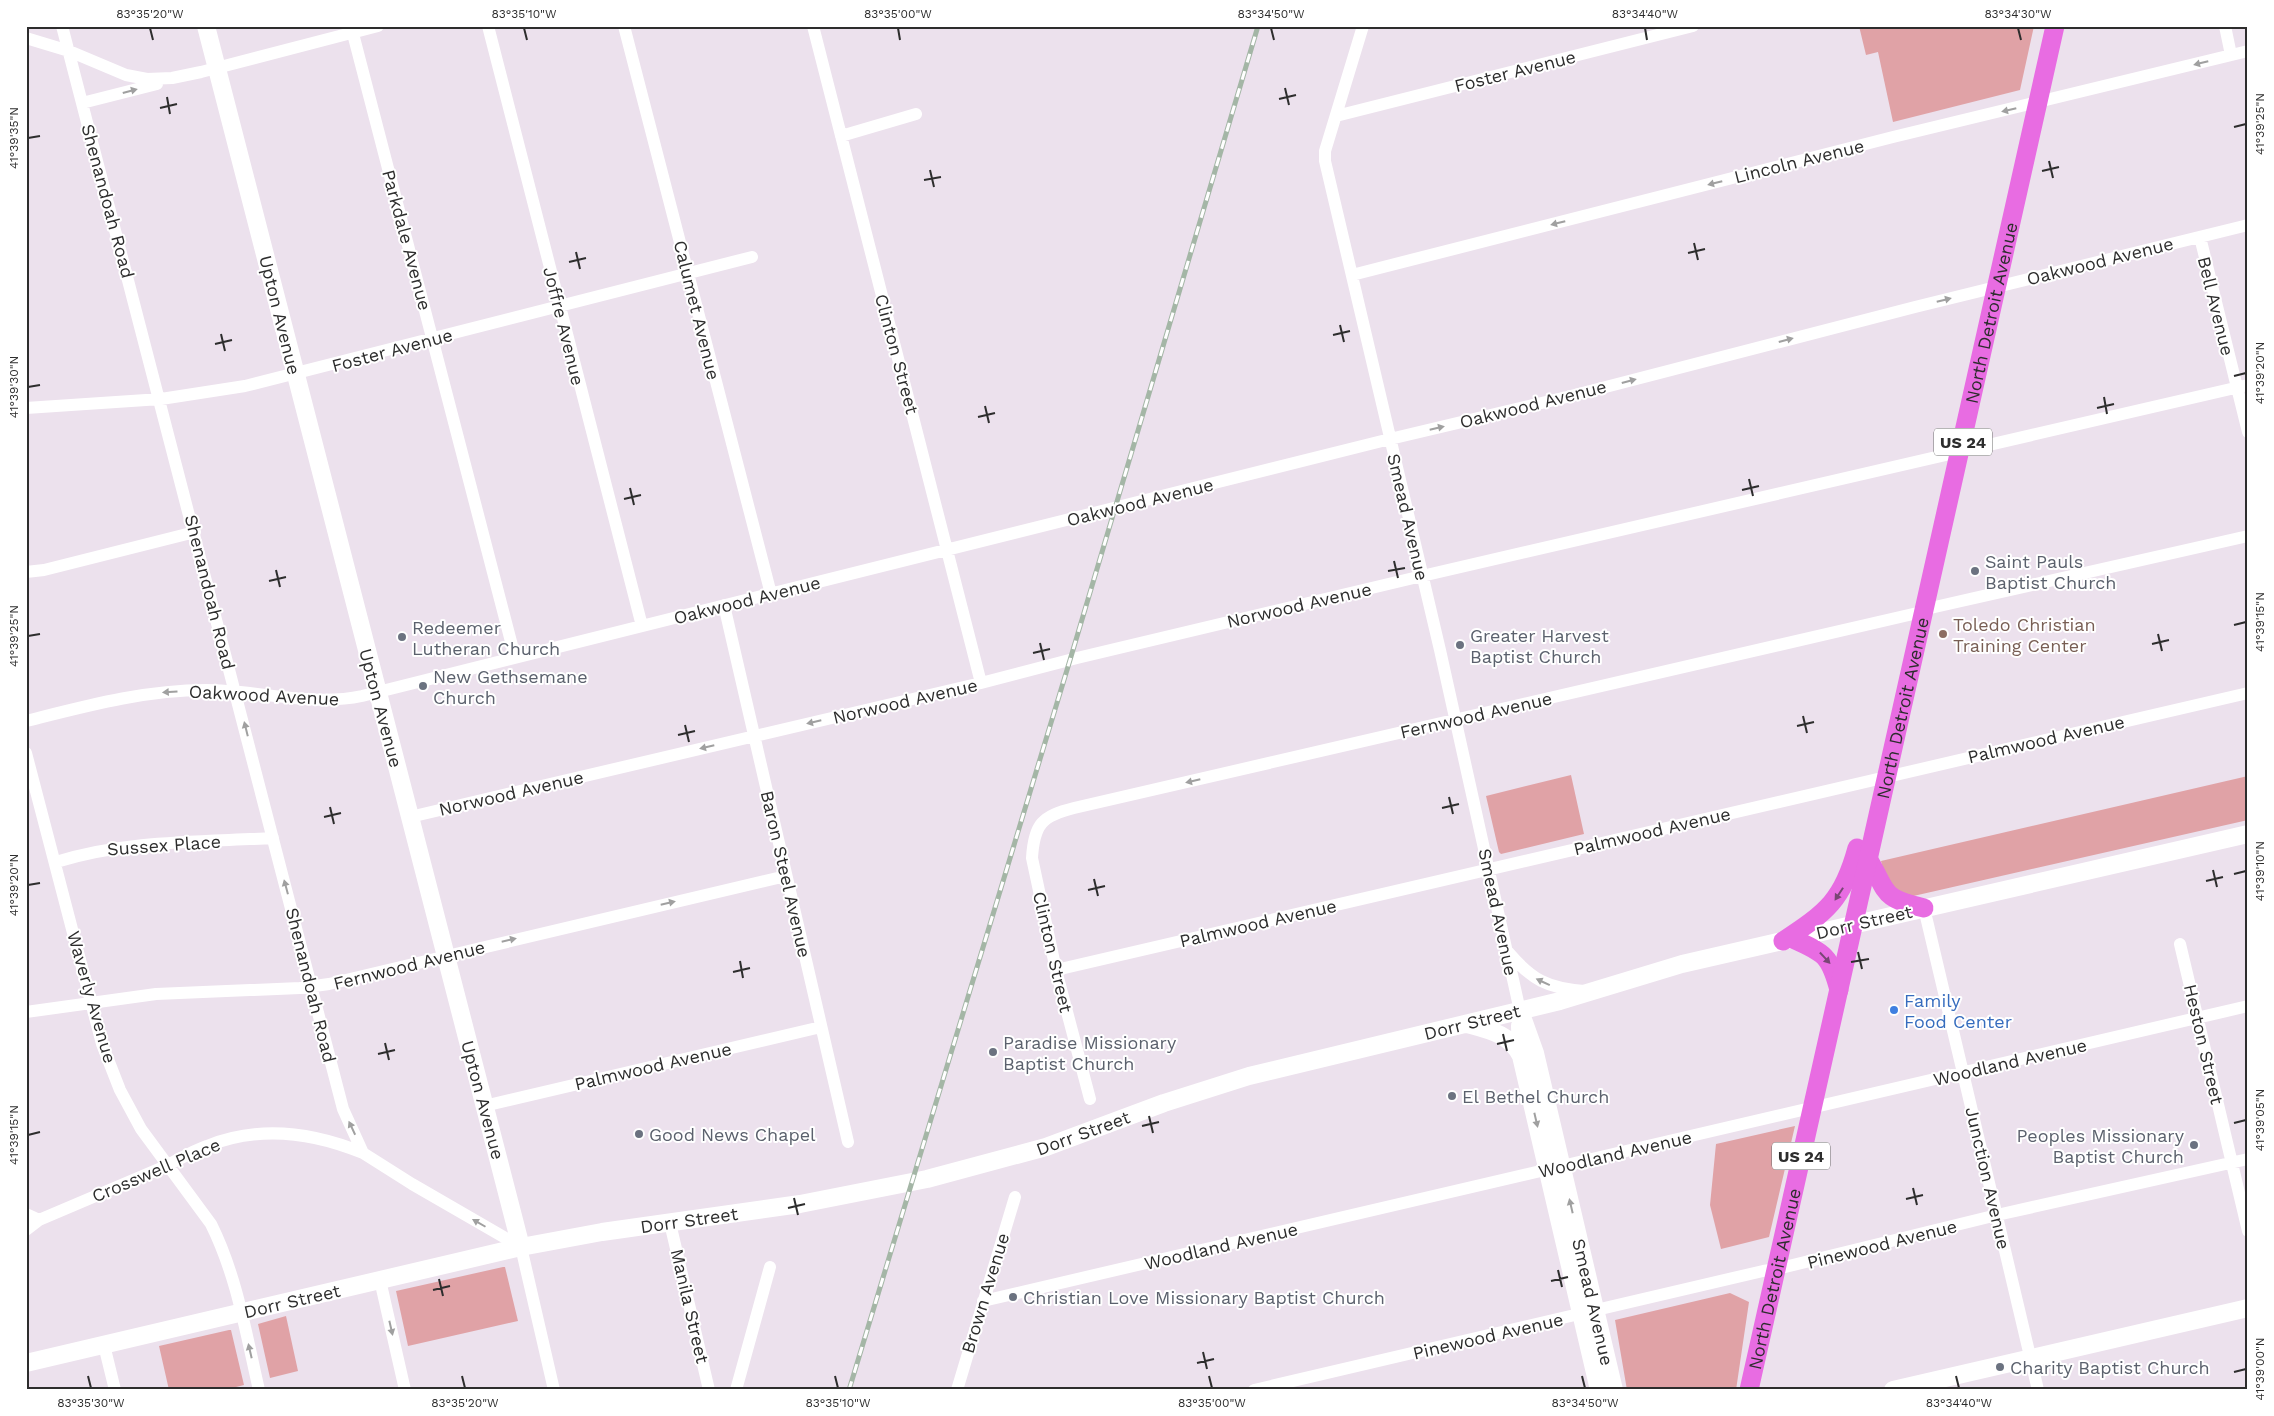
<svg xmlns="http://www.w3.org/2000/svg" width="2274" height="1416" viewBox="0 0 2274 1416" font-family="'Work Sans',sans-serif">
  <rect width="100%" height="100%" fill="#ece1ed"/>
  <path fill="#e0a2a6" d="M1859,26H2034L2020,90L1893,122L1878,52L1866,55Z
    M1571,775L1584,834L1501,854L1499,852L1486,796Z
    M2248,776V820L1909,897C1888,890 1886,881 1881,861Z
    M1795,1126L1769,1237L1721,1249L1710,1205L1716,1144Z
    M503,1267H505L518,1321L408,1346L396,1291Z
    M1730,1293L1749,1302L1736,1390H1627L1615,1320Z
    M286,1316L298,1371L270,1378L258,1324Z
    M229,1330H231L244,1385L224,1390H169L159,1346Z"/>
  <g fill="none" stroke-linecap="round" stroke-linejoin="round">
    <path stroke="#fff" stroke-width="12" d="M62,26L343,1109L363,1153L412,1184L521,1247L554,1390
      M351,26L515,657
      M488,26L642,626
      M624,26L771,594
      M813,26L981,683
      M1363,26L1325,151V161L1440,650L1520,1011
      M2225,26L2231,55
      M26,38L69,51L126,75L147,79L172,78L201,72L378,26
      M82,103L157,84
      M1336,116L1693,26
      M841,136L916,114
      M2200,237L2248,432
      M1352,275L1893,137L2248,51
      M26,408L161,399L245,386L752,257
      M26,572L44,570L195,532
      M724,605L848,1142
      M1926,609L2248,536
      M26,721C86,706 144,690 206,690C258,690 311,707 362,696L1390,439L1567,397L1915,307L2248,225
      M26,753L102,1044L120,1090L141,1129L211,1224C237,1276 246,1334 259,1390
      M410,817L981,683L1077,658L1422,576L2248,385
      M56,862C126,840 200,842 273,838
      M1924,908L2038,1390
      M2180,944L2248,1231
      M1508,952C1532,980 1547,988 1584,991
      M1056,970L2248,693
      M26,1012L156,994L300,988L329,984L786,876
      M1090,1099L1056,970L1032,858C1034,824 1042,816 1074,808L1926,611
      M484,1106L821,1027
      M26,1214L39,1220
      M670,1223L709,1390
      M26,1230L39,1220C79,1203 119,1186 159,1169C175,1162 190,1152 207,1146C259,1125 312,1132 363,1153
      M380,1280L405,1390
      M983,1301L2248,1006
      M104,1345L115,1390
      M736,1390L770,1267
      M957,1390L1015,1197
      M1254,1390L1763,1271L1777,1269L1997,1215L2248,1159"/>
    <path stroke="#fff" stroke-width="18" d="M206,26L521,1247
      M1520,1011L1535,1053L1614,1390
      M1467,1024C1489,1030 1510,1034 1521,1056
      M1520,1026L1521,1056L1599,1390
      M26,1363L521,1247L602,1232L800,1204L927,1179L1046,1147L1164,1103L1249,1076L1560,1001L1682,964L2248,834
      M1893,1390L2248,1308"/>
    <g stroke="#e86ce2" stroke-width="19">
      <path d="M1867,857C1889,892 1878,897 1924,908"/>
      <path d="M1793,939C1825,953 1830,956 1839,990"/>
      <path d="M1783,941C1827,912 1843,900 1857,848"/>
      <path id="s1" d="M1749,1390L2055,26"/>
    </g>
    <defs>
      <path id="rail" d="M849,1390L1070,660L1258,26"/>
    </defs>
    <use href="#rail" stroke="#a4b6a6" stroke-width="5"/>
    <use href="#rail" stroke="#fff" stroke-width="3" stroke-dasharray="9" stroke-linecap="butt"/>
  </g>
  <defs><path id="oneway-solid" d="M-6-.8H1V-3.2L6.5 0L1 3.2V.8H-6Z" transform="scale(1.25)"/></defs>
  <g fill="#a0a0a0">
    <use href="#oneway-solid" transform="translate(2201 63) rotate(166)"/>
    <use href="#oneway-solid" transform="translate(130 91) rotate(-15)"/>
    <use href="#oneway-solid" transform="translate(2009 110) rotate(167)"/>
    <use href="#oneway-solid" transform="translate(1715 183) rotate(166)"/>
    <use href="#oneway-solid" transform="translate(1558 223) rotate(166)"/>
    <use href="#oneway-solid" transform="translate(1944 300) rotate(-14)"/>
    <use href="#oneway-solid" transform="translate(1786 340) rotate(-15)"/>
    <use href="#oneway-solid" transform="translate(1629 381) rotate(-15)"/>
    <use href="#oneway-solid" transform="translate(1437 428) rotate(-13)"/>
    <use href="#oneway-solid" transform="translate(170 692) rotate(176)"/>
    <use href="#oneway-solid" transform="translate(814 722) rotate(167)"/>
    <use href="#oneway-solid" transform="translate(246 729) rotate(-104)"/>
    <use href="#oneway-solid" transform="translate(707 747) rotate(167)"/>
    <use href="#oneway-solid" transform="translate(1193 781) rotate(167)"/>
    <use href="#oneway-solid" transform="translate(286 887) rotate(-105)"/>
    <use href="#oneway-solid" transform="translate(668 903) rotate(-13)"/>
    <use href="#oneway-solid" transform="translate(509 940) rotate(-13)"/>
    <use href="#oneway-solid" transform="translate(1543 982) rotate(-155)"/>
    <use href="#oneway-solid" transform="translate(1536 1120) rotate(77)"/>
    <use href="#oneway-solid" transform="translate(352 1128) rotate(-115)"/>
    <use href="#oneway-solid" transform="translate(1571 1206) rotate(-103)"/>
    <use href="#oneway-solid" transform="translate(479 1223) rotate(-150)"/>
    <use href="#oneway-solid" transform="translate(391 1328) rotate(77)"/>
    <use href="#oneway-solid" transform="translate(250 1351) rotate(-103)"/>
  </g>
  <g fill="#784675">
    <use href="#oneway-solid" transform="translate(1839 894) rotate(123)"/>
    <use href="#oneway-solid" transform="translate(1825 958) rotate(47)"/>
  </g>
  <path fill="none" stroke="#2d2d2d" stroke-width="2" d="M150,28L153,40M524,28L527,40M898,28L900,40M1271,28L1274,40M1645,28L1647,40M2018,28L2021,40M1285,88L1289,105M167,97L170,114M1279,99L1296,95M160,108L177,104M2234,127L2246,124M28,138L40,136M2049,161L2053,178M930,170L934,187M2042,171L2059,167M924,180L941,177M1694,243L1698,260M576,252L580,269M1688,253L1705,249M569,262L586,258M1340,325L1344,342M221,334L225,351M1333,335L1350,331M215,344L232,340M2234,376L2246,373M28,387L40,385M2104,397L2107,414M985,406L989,423M2097,408L2114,404M978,417L995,413M1749,479L1753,496M630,488L634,505M1742,490L1759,486M624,499L641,495M1394,561L1398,578M276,570L280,587M1388,571L1405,568M269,581L286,577M2234,625L2246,622M2158,634L2162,651M28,636L40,634M1040,643L1044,660M2152,644L2169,640M1033,653L1050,649M1803,716L1807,733M685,725L689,742M1797,726L1814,722M678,735L695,731M1449,797L1453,814M330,807L334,824M1442,808L1459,804M324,817L341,813M2213,870L2217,887M2234,874L2246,871M1094,879L1098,896M2206,881L2223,877M28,885L40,883M1088,890L1105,886M1858,952L1862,969M740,961L743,978M1851,962L1869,959M733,972L750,968M1503,1034L1507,1051M385,1043L389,1060M1497,1044L1514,1040M378,1054L395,1050M1149,1116L1153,1133M2234,1123L2246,1120M1142,1126L1159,1122M28,1135L40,1132M1913,1188L1917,1205M794,1198L798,1215M1906,1199L1923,1195M788,1208L805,1204M1558,1270L1562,1287M439,1279L443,1296M1551,1281L1568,1277M433,1290L450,1286M1203,1352L1207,1369M1197,1363L1214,1359M2234,1372L2246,1369M88,1376L91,1388M462,1376L465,1388M835,1376L838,1388M1209,1376L1212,1388M1582,1376L1585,1388M1956,1376L1959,1388"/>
  <g fill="#6b7280" stroke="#fff" stroke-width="2">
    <circle cx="1975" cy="571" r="5"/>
    <circle cx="402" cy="637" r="5"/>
    <circle cx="1460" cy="645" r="5"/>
    <circle cx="423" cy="686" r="5"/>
    <circle cx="993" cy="1052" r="5"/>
    <circle cx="1452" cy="1096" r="5"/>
    <circle cx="639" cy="1134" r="5"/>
    <circle cx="2194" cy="1145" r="5"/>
    <circle cx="1013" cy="1297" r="5"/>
    <circle cx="2000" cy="1367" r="5"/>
  </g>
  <circle fill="#8d6e63" stroke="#fff" stroke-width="2" cx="1943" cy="634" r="5"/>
  <circle fill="#3f7fe0" stroke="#fff" stroke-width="2" cx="1894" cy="1010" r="5"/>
  <g text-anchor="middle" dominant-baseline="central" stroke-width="4" stroke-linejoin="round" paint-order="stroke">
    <g fill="#fff" stroke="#6c6c6c" stroke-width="1">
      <rect x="1934" y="428.5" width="58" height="27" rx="4"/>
      <rect x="1772" y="1142.5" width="58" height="27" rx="4"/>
    </g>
    <g font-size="16" font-weight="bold" fill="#2d2d2d">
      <text x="1963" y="442">US 24</text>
      <text x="1801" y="1156">US 24</text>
    </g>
    <g font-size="18" fill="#2d2d2d" stroke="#fff">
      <text transform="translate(1515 71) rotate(-14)">Foster Avenue</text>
      <text transform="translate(1799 161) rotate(-14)">Lincoln Avenue</text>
      <text transform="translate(108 201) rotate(75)">Shenandoah Road</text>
      <text transform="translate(407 240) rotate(75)">Parkdale Avenue</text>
      <text transform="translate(2100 261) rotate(-14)">Oakwood Avenue</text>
      <text transform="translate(2216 306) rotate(76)">Bell Avenue</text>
      <text transform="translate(697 310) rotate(76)">Calumet Avenue</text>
      <text stroke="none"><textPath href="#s1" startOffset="1104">North Detroit Avenue</textPath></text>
      <text transform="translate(280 315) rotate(76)">Upton Avenue</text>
      <text transform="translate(564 326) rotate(76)">Joffre Avenue</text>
      <text transform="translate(392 350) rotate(-15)">Foster Avenue</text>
      <text transform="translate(897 354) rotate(75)">Clinton Street</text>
      <text transform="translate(1533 404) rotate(-14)">Oakwood Avenue</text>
      <text transform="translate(1140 502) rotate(-14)">Oakwood Avenue</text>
      <text transform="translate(1408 517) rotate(77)">Smead Avenue</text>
      <text transform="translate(210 592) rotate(76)">Shenandoah Road</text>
      <text transform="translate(747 600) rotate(-14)">Oakwood Avenue</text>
      <text transform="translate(1299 605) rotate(-13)">Norwood Avenue</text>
      <text transform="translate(264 695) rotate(3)">Oakwood Avenue</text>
      <text transform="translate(905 701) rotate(-13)">Norwood Avenue</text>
      <text transform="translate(381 708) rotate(75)">Upton Avenue</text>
      <text stroke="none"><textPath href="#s1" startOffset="699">North Detroit Avenue</textPath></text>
      <text transform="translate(1476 715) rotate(-13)">Fernwood Avenue</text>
      <text transform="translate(2046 739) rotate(-13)">Palmwood Avenue</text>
      <text transform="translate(511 793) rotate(-13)">Norwood Avenue</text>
      <text transform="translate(1652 831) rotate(-13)">Palmwood Avenue</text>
      <text transform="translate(164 845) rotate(-4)">Sussex Place</text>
      <text transform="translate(786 874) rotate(77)">Baron Steel Avenue</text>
      <text transform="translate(1498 912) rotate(78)">Smead Avenue</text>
      <text transform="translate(1864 922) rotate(-13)">Dorr Street</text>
      <text transform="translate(1258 923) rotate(-13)">Palmwood Avenue</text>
      <text transform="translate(1053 952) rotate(77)">Clinton Street</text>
      <text transform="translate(409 965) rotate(-14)">Fernwood Avenue</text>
      <text transform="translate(311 985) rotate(76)">Shenandoah Road</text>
      <text transform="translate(92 997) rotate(74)">Waverly Avenue</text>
      <text transform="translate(1472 1022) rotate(-14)">Dorr Street</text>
      <text transform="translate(2204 1044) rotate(77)">Heston Street</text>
      <text transform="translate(2010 1062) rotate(-13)">Woodland Avenue</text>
      <text transform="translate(653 1066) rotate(-13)">Palmwood Avenue</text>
      <text transform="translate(483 1100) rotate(75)">Upton Avenue</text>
      <text transform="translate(1083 1133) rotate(-20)">Dorr Street</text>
      <text transform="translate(1615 1154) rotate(-13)">Woodland Avenue</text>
      <text transform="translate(156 1170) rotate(-23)">Crosswell Place</text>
      <text transform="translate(1988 1178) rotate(77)">Junction Avenue</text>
      <text transform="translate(689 1220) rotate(-8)">Dorr Street</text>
      <text transform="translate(1882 1244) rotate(-14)">Pinewood Avenue</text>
      <text transform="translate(1221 1246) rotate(-13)">Woodland Avenue</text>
      <text stroke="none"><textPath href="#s1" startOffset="114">North Detroit Avenue</textPath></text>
      <text transform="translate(985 1293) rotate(-73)">Brown Avenue</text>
      <text transform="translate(292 1301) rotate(-13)">Dorr Street</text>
      <text transform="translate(1593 1302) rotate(77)">Smead Avenue</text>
      <text transform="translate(690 1306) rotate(77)">Manila Street</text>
      <text transform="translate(1488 1336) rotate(-13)">Pinewood Avenue</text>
    </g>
    <g font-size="18" fill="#5b616d" stroke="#fff" text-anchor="start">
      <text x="1985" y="561">Saint Pauls<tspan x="1985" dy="21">Baptist Church</tspan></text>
      <text x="412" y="627">Redeemer<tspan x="412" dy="21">Lutheran Church</tspan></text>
      <text x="1470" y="635">Greater Harvest<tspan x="1470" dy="21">Baptist Church</tspan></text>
      <text x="433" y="676">New Gethsemane<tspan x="433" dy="21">Church</tspan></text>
      <text x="1003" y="1042">Paradise Missionary<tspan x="1003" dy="21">Baptist Church</tspan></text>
      <text x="1462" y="1096">El Bethel Church</text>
      <text x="649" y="1134">Good News Chapel</text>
      <text x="2184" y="1135" text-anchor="end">Peoples Missionary<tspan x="2184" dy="21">Baptist Church</tspan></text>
      <text x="1023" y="1297">Christian Love Missionary Baptist Church</text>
      <text x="2010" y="1367">Charity Baptist Church</text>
    </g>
    <g font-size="18" fill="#785e54" stroke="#fff" text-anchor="start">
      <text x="1953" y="624">Toledo Christian<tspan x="1953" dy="21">Training Center</tspan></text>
    </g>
    <g font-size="18" fill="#366cbe" stroke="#fff" text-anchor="start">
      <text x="1904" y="1000">Family<tspan x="1904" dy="21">Food Center</tspan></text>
    </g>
  </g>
  <rect width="2274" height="1416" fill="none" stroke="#ffffff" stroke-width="55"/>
  <rect x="28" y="28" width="2218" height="1360" fill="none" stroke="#2d2d2d" stroke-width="2"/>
  <g font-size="12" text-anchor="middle" fill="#2d2d2d">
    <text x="150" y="18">83°35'20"W</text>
    <text x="524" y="18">83°35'10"W</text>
    <text x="898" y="18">83°35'00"W</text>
    <text x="1271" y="18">83°34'50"W</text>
    <text x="1645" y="18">83°34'40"W</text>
    <text x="2018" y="18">83°34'30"W</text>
    <text transform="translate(2260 124) rotate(-90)" y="4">41°39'25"N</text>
    <text transform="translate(14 138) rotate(-90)" y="4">41°39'35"N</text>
    <text transform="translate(2260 373) rotate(-90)" y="4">41°39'20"N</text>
    <text transform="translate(14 387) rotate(-90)" y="4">41°39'30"N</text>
    <text transform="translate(2260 622) rotate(-90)" y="4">41°39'15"N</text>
    <text transform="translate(14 636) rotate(-90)" y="4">41°39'25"N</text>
    <text transform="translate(2260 871) rotate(-90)" y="4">41°39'10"N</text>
    <text transform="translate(14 885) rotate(-90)" y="4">41°39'20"N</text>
    <text transform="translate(2260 1120) rotate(-90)" y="4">41°39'05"N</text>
    <text transform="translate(14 1135) rotate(-90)" y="4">41°39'15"N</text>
    <text transform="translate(2260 1369) rotate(-90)" y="4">41°39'00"N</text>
    <text x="91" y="1407">83°35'30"W</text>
    <text x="465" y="1407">83°35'20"W</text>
    <text x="838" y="1407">83°35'10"W</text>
    <text x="1212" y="1407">83°35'00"W</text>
    <text x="1585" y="1407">83°34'50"W</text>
    <text x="1959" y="1407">83°34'40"W</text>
  </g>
</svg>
